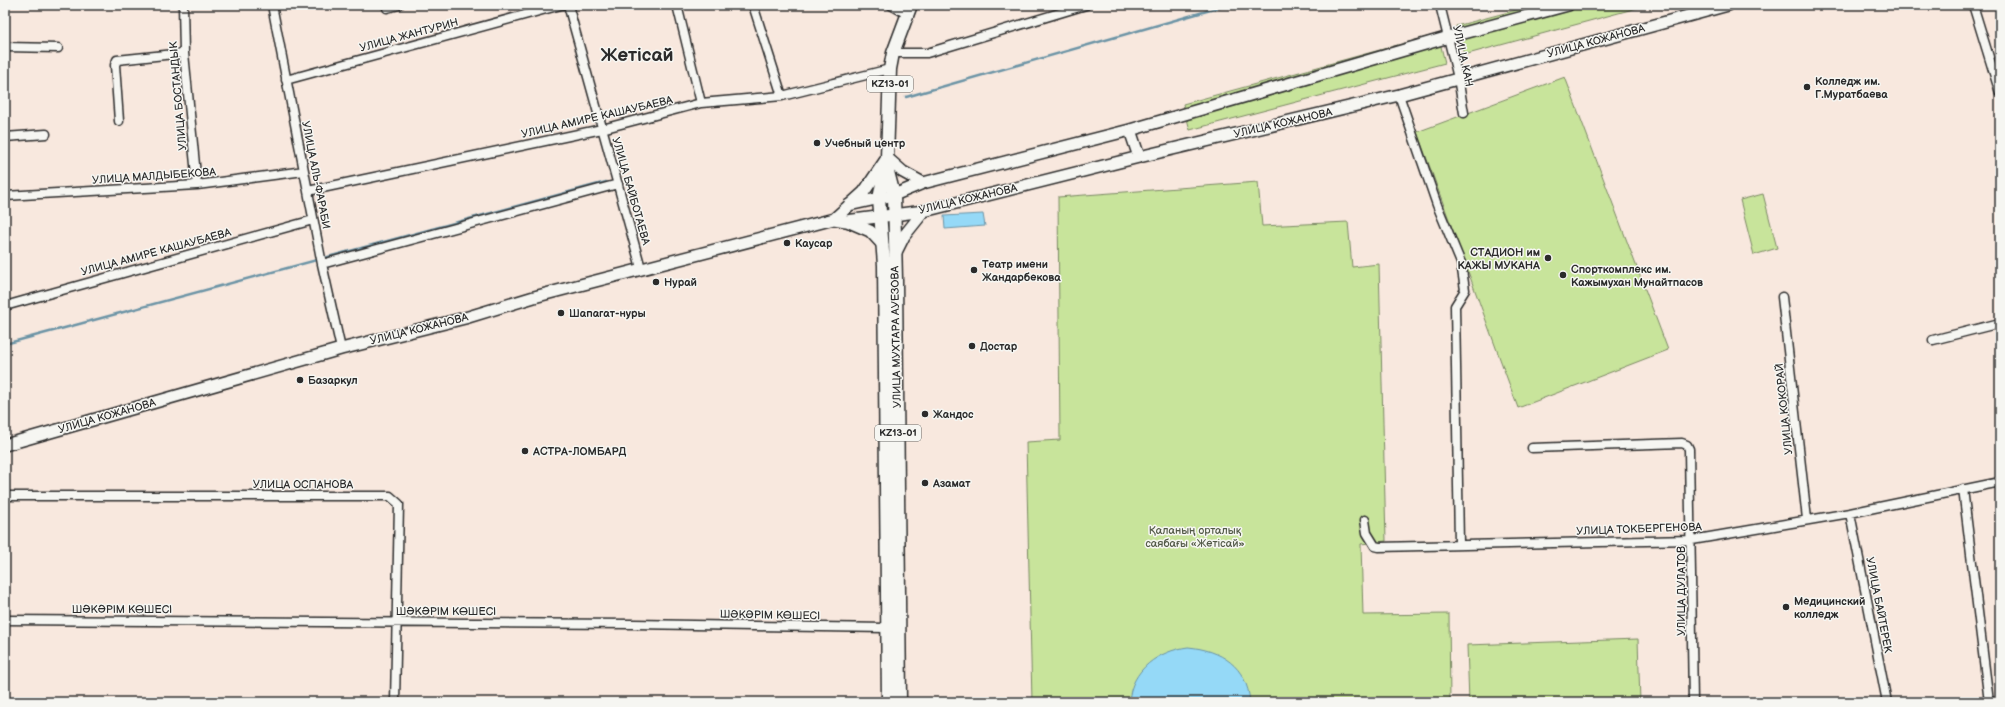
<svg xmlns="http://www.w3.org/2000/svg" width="2005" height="707" viewBox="0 0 2005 707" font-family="'Balsamiq Sans',sans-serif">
  <rect width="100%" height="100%" fill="#f8e8de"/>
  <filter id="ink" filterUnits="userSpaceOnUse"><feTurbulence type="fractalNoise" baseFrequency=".025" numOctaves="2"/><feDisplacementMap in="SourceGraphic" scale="8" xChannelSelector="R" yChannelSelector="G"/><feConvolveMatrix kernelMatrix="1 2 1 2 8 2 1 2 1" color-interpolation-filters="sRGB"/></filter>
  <g filter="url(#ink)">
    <path fill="#c8e49b" stroke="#7a8863" d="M1535,5H1648L1464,55L1456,26Z
      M1438,34L1445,63L1190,130L1183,104Z
      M1565,77L1668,350L1518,408L1417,132Z
      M1258,182L1262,226L1348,222L1352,267L1379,264L1386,541L1361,544L1363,615L1449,614L1450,702H1032L1026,442L1060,440L1058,197Z
      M1763,194L1777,248L1754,255L1740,200Z
      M1638,639L1640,702H1469L1467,645Z"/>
    <path fill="#95d9f7" stroke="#6b93a5" d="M983,214L985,226L945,229L944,216Z
      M1188,647C1221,650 1247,666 1250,702H1129C1131,669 1159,651 1188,647Z"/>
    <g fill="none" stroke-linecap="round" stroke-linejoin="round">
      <path stroke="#6b93a5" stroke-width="2.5" d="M906,97L1228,5
        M5,344L606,182"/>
      <defs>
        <path id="street" d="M183,5L184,53L197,185
          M272,5L322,264L341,349
          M568,5L641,268
          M677,5L701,103
          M753,5L782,96
          M891,5L907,14
          M1440,5L1458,78L1464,113
          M1973,5L2000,93
          M387,8L399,5
          M5,47L58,48
          M893,53H927L1086,5
          M286,80L561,5
          M1399,95L1437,205L1461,263L1465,290L1455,306L1459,544
          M119,121L115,65L117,60L184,53
          M5,137L46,134
          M308,191L602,129L701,103L782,96L890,69
          M5,196L197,185L304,171
          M322,264L618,184
          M1782,297L1807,519
          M5,306L313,220
          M1933,340L2000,323
          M1532,448L1682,443L1687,445L1689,449L1693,702
          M1963,489L1989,702
          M5,496H390L399,504L395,702
          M1850,513L1887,702
          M1365,520L1367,533L1375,546L1379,547L1692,540L1850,513L2000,482
          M5,620L634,624L886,628"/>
        <path id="secondary" d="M1130,130L1139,157
          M849,205L894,195L923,183L1130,130L1449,37L1568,5
          M834,219L864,192L887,158L903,172L923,183
          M847,221L870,231L883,245
          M895,254L904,236L924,211
          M5,445L341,349L465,318L534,297L834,219L846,221L924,211L1139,157L1399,95L1728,5"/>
        <path id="primary" d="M887,168L894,195L896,280L900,702
          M888,702L884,265L879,199L887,158L890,69L893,53L911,5"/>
      </defs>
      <use href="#street" stroke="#2b2b2b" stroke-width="11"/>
      <use href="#secondary" stroke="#2b2b2b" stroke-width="14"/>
      <use href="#primary" stroke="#2b2b2b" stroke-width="15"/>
      <use href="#street" stroke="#f6f6f2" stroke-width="8"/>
      <use href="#secondary" stroke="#f6f6f2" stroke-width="11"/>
      <use href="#primary" stroke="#f6f6f2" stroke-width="12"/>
    </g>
  </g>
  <g fill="#2b2b2b" stroke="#f6f6f2" stroke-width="1.5">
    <circle cx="1807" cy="87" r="4"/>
    <circle cx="817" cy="143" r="4"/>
    <circle cx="787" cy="243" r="4"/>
    <circle cx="1548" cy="258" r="4"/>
    <circle cx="974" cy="270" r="4"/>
    <circle cx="1563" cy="275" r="4"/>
    <circle cx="656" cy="282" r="4"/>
    <circle cx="561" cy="313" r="4"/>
    <circle cx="972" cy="346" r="4"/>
    <circle cx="300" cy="380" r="4"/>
    <circle cx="925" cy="414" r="4"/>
    <circle cx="525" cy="451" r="4"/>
    <circle cx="925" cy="483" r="4"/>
    <circle cx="1786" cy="607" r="4"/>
  </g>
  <g text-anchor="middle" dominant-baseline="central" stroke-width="3" stroke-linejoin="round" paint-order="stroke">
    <g fill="#f6f6f2" stroke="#686867" stroke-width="1">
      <rect x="867" y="76" width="46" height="16" rx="3"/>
      <rect x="875" y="425" width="46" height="16" rx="3"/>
    </g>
    <g font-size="10" font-weight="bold" fill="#2b2b2b">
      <text x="890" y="84">KZ13-01</text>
      <text x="898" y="433">KZ13-01</text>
    </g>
    <g font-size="11" fill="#2b2b2b" stroke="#f6f6f2">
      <text transform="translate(409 35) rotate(-15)">УЛИЦА ЖАНТУРИН</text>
      <text transform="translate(1596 41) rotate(-15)">УЛИЦА КОЖАНОВА</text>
      <text transform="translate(1463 56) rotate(78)">УЛИЦА КАН</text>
      <text transform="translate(178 96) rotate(-95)">УЛИЦА БОСТАНДЫК</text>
      <text transform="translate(597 117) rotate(-13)">УЛИЦА АМИРЕ КАШАУБАЕВА</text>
      <text transform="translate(1283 123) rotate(-13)">УЛИЦА КОЖАНОВА</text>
      <text transform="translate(316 175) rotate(79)">УЛИЦА АЛЬ-ФАРАБИ</text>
      <text transform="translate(154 176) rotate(-4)">УЛИЦА МАЛДЫБЕКОВА</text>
      <text transform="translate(631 191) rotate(74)">УЛИЦА БАЙБОТАЕВА</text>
      <text transform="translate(968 199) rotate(-13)">УЛИЦА КОЖАНОВА</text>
      <text transform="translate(156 252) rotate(-15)">УЛИЦА АМИРЕ КАШАУБАЕВА</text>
      <text transform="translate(419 329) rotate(-14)">УЛИЦА КОЖАНОВА</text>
      <text transform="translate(896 337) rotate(-91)">УЛИЦА МУХТАРА АУЕЗОВА</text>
      <text transform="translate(1784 409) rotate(-96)">УЛИЦА КОКОРАЙ</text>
      <text transform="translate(107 416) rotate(-16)">УЛИЦА КОЖАНОВА</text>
      <text x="303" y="484">УЛИЦА ОСПАНОВА</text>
      <text transform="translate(1639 529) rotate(-2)">УЛИЦА ТОКБЕРГЕНОВА</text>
      <text transform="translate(1681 591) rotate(-90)">УЛИЦА ДУЛАТОВ</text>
      <text transform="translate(1879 605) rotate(79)">УЛИЦА БАЙТЕРЕК</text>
      <text x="122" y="609">ШӘКӘРІМ КӨШЕСІ</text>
      <text x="446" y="611">ШӘКӘРІМ КӨШЕСІ</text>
      <text transform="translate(770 615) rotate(1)">ШӘКӘРІМ КӨШЕСІ</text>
    </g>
    <g font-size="11" font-weight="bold" fill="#2b2b2b" stroke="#f6f6f2" text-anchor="start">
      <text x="1815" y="81">Колледж им.<tspan x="1815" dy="13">Г.Муратбаева</tspan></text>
      <text x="825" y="143">Учебный центр</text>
      <text x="795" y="243">Каусар</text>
      <text x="1540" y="252" text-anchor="end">СТАДИОН им<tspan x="1540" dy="13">КАЖЫ МУКАНА</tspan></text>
      <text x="982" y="264">Театр имени<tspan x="982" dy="13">Жандарбекова</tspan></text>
      <text x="1571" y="269">Спорткомплекс им.<tspan x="1571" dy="13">Кажымухан Мунайтпасов</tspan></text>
      <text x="664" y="282">Нурай</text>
      <text x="569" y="313">Шапагат-нуры</text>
      <text x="980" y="346">Достар</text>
      <text x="308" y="380">Базаркул</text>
      <text x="933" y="414">Жандос</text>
      <text x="533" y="451">АСТРА-ЛОМБАРД</text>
      <text x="933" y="483">Азамат</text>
      <text x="1794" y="601">Медицинский<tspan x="1794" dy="13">колледж</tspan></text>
    </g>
    <g font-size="11" fill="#525947" stroke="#f6f6f2">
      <text x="1195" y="530">Қаланың орталық<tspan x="1195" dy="13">саябағы «Жетісай»</tspan></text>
    </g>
    <g font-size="19" font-weight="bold" fill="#2b2b2b" stroke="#f6f6f2">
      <text x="637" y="55">Жетісай</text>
    </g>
  </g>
  <rect width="2005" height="707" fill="none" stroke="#f6f6f2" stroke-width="20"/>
  <rect x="10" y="10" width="1985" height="687" fill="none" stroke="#2b2b2b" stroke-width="1.5" filter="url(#ink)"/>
</svg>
